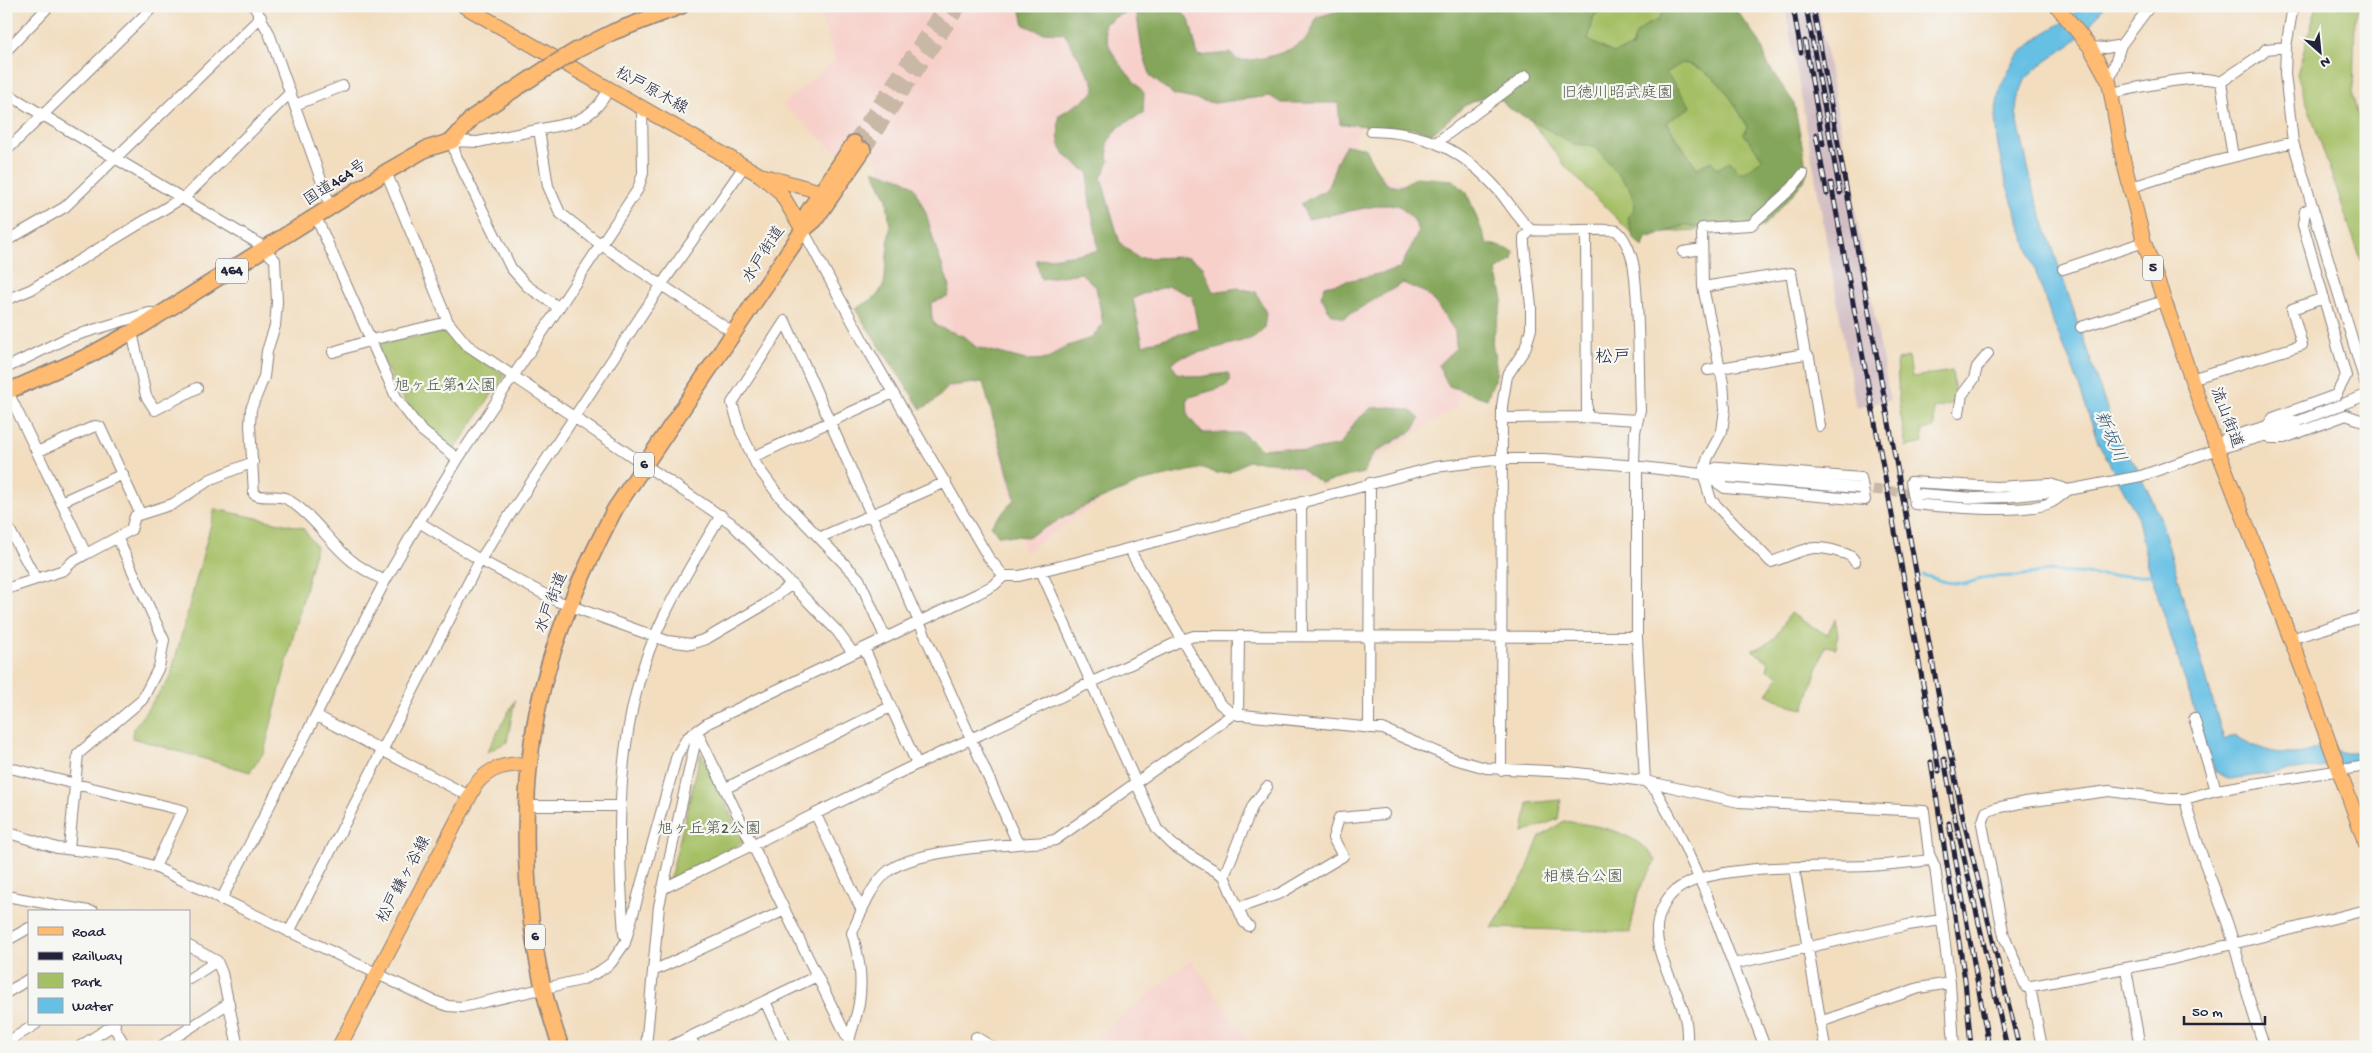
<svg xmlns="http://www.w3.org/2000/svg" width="2372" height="1053" viewBox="0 0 2372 1053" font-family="'Gochi Hand','Klee One',sans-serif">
  <rect width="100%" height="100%" fill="#f6f6f2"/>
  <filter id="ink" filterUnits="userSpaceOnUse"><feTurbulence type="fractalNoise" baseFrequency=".02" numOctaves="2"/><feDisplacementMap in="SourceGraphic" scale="10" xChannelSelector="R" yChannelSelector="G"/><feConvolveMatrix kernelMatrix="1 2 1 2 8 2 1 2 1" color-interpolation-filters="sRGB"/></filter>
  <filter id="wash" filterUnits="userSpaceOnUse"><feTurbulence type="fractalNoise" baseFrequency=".0096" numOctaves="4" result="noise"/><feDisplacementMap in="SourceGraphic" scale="20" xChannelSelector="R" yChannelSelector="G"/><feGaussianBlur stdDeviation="1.12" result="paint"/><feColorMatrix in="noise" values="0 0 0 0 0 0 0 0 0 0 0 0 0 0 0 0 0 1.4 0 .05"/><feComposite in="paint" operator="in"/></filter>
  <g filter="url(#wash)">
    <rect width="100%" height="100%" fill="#f2ddbf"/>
    <path fill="#f7d0ca" d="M818,6H1477L1377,102L1355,138L1366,168L1414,186L1487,310L1455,408L1366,465L1301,479L1255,437L1166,456L1024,553L983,382L915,401L874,328L895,281L899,216L875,156L850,138L838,154L783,105L835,60Z
      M1191,960L1253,1047H1085Z"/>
    <path fill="#d2bec2" d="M1785,6H1818L1890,400L1856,408Z"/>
    <path fill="#a5bf65" stroke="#647050" d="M1485,6H1673L1695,56L1801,165L1706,222L1697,230L1632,234L1566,167L1511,94Z
      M2317,6H2359L2355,19L2353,95L2366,151V275L2297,74Z
      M447,332L460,346L505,375L454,450L424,427L396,389L377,347L379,343Z
      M1909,357L1912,377L1952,371L1956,402L1934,409V428L1922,430L1923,443L1906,447L1899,404L1897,360Z
      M215,509L303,528L316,547L264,752L250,772L132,738L133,729L170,678Z
      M1790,613L1827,635L1835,619L1838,634L1836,648L1825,646L1804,709L1790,706L1767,694L1779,675L1767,670L1769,662L1752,650C1774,644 1779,632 1790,613Z
      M515,700L507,742L487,752Z
      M701,753L744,842L670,879Z
      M1561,800L1558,819L1523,833L1528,803Z
      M1564,821C1598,826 1634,830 1656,860L1638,892L1630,932L1492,928L1526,872L1539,838Z"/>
    <path fill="#84a65a" stroke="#53644a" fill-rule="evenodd" d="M1020,6H1176L1189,19L1198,56L1231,53L1237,60C1257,62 1288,53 1304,41C1311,35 1314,24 1317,17L1355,6H1605L1594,16L1588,40L1613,53L1632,47L1636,34L1648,24L1657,21L1664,10L1674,6H1733L1760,42L1768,65L1794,103L1807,172L1804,181L1765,225L1746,233L1723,234L1687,225L1646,238L1643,247L1633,238L1628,218L1635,207L1630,189L1595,146L1574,144L1507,107L1495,92L1464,106L1432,134L1416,129L1340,124L1338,103H1281L1270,96L1214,103L1174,95L1151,77L1142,50L1136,9L1119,15L1104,24C1106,53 1126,71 1144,93L1143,113L1119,127L1107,143L1109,162L1101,178L1120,243L1138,258L1188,257L1202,265L1213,292L1238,288L1256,292L1266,313L1264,328L1253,338L1179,358L1172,363L1177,373L1198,377L1228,373L1230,380L1227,386L1187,398L1188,416L1202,433H1242L1261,449L1284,447L1305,452L1340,445L1355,422L1371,408L1393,407L1411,411L1420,419L1413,430L1373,454L1363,473L1321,483L1300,468L1272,462L1248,461L1230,472L1216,473L1203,468L1144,481L1087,505L1028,537L998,535L991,525L1015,499L983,382L949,386L935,401L921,409L855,309L877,296L884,284L890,227L887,199L873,170L903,179L913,186L926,213L936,249L950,287L948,297L931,303L932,319L936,326L963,336L976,347L1026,360L1048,359L1062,348L1091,338L1103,324L1096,287L1081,273L1041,279L1036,260L1098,251C1097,225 1085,199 1089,173C1059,152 1057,152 1059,115L1083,101L1095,91L1093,82L1064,33L1041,32L1024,25ZM1682,63C1715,68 1733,99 1747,127L1744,134L1763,159L1745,172H1739L1730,161L1718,169L1711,161L1697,168L1666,122L1691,107L1666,73ZM1168,286L1192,296L1198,328L1143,345L1133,299L1142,294Z
      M1346,145L1364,147L1373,164L1386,184L1401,186L1416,177L1453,180L1467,193L1487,244L1500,246L1514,252L1513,260L1496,271L1503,299L1492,341L1497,372L1487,399L1449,386L1438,365L1456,348L1455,331L1436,304L1426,293L1403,283L1343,318L1330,313L1321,296L1325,286L1400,269L1419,231L1413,219L1398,205H1381L1308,219L1301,204L1317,194L1325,192C1334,176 1335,159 1346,145Z"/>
    <path fill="#66c0e4" stroke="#447190" d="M2083,6H2104L2087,29L2070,45L2036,68L2025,80L2017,100L2016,113L2033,190L2116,436L2136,466L2160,517L2224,740L2235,735C2256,750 2296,763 2320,746L2345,753H2366V763L2333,765L2230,779L2214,771L2148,565L2137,515L2098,442L2071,363L2054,325L2004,177L1997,140L1995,116L2000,87L2016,57L2040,36L2063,22Z"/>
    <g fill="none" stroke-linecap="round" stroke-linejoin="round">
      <path stroke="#66c0e4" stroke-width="3" d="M1923,575L1946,582L1965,584L1987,577L2018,576L2047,571L2111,576L2154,575"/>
    </g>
  </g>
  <g filter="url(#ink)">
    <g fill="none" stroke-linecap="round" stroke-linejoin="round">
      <path stroke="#c8b8a5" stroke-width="10" stroke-dasharray="10 5" stroke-linecap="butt" d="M1858,488L1920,494"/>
      <path stroke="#c8b8a5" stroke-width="15" stroke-dasharray="15 8" stroke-linecap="butt" d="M854,143L946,6
        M863,150L959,6"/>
      <defs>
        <path id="minor" d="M254,6L269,33L331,208
          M2293,6L2286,47L2285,74L2293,142L2366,385
          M2090,47L2106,48L2121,45
          M6,51L49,6
          M2109,82L2121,45L2150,6
          M2221,82L2233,157
          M6,93L259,244L275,260L277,302L275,326L267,351L264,377L251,409L250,425L254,494C264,500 276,493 287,499C316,517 328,542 352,561C362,569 374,575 385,581L221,900
          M2111,93C2138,88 2196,72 2221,82L2262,54L2266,49L2286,47
          M295,105L343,86
          M539,130L548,186L560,213L600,244L734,333
          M1371,131C1427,132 1463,150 1499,191C1510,204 1518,219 1531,230C1545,232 1613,228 1617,231C1626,238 1633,259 1634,269C1640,315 1638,364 1640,410L1635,432L1634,464L1637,467V637L1645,781L1656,791L1677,829L1707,896L1765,1047
          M1437,142L1526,76
          M6,151L154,6
          M386,172L448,322L467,345L731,523L837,631L853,653
          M1803,174L1792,188L1751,225L1702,228L1703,287L1723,383L1725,409L1722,431L1708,457L1703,473L1711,500L1771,562C1801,553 1807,542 1839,552C1846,554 1852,555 1855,562
          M2129,188L2201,165L2293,142
          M316,217L397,399L421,430L458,459L419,522L480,560L557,601L667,641L691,644L706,639L764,605L792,584
          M803,230L863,341L988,557L1004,576H1019L1078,562L1435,467L1502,459H1544L1625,465L1727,477L1858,488
          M1586,232L1587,417
          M6,241L65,207L261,17
          M1683,252L1702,249
          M2063,269L2144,242
          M1703,287L1791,273L1805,354
          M6,300L32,289L187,195L290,93
          M558,307L527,286L511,268L456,156L452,141L478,142L571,123C590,116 600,106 609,89
          M2081,327L2164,301
          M132,332L146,396L155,410L197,388
          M333,352L371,340L448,322
          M6,368L67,338L149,313H162
          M1708,370L1805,354L1809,357L1820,426
          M2191,379L2302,345L2292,309L2324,298
          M8,392L86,554L131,530L135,516L173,504L211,479L253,462
          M1959,413L1962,395L1974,379L1977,367L1988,354
          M1503,418L1587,417L1637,420
          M2267,426L2273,418L2336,395L2346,376L2303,225L2305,211L2311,208
          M2270,438H2284L2346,415L2366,422
          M2218,449L2226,438L2291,419L2299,421L2366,395
          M37,452L95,426L100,427L140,513
          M753,457L893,393
          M458,459L638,189L643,173L642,107
          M1719,467L1861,478L1865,500L1725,488L1703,473Z
          M1911,482L1996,487L2050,484L2068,490C2063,494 2057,499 2052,502C2027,515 1945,507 1915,504Z
          M1921,494L1974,498L2005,497L2068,490L2141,476L2218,449L2294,427L2299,421
          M61,502L123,474
          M1301,502L1302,636
          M6,523L36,579
          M821,537L946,482
          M1131,548L1133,556L1220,704L1233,714L1383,729L1454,759L1486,768L1569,772L1645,781L1739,802L1924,811L1929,854L1935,867L1950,983L1954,1047
          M1041,571L1157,829L1174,846L1224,876L1253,805L1267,787
          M385,581L419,522
          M6,589L64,570L72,562L86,554
          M885,637L859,579L779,496L757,466L741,432L732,403L785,321L1018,844
          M2290,639L2366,616
          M864,648L917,764
          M1238,715L1239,636
          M317,716L469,796
          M2194,718L2216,790
          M1369,728L1370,483
          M697,732L849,1041
          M2366,766L2216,790L2185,799H2170L2109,791L2025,802L1996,808L1986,812L1982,824L2004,936L2026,987L2173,959L2366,910
          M6,767L182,810L155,867
          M1501,770L1502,406L1507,376L1525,349L1531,329V306L1524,244V237L1531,230
          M726,788L890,707
          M2185,799C2195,842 2212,881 2227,922C2241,963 2248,1006 2265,1047
          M528,806H621
          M816,815L862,911
          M6,832L57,848L120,855L155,867L434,1001L448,1006L462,1007L581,980L600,971L611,963L625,943L677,755L687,738L708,723L977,594L994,585L1004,576
          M69,849L78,754L142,700L159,667L164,640L118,539
          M1794,868L1825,1047
          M1224,876L1244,922L1249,926
          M662,889L917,764L1182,640L1194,636L1637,637
          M6,896L94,912
          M1238,908L1281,893L1343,856L1333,838L1339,818L1384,814
          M289,932L480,560L662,284L745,165
          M624,934C618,853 616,769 637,689C652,627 689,569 721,515
          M6,941L29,928
          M189,946L217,961L222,973L238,1047
          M1733,964L1908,925L1941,920
          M2126,969L2140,1047
          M653,971L785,910
          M189,979L217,961
          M2030,987L2042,1047
          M6,993L29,979
          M765,1001L786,1047
          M1820,1022L1919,988L1950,983
          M112,1024L126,1047
          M690,1037L695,1047
          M976,1037L992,1047
          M849,1041C852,1028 857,1016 859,1003C863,978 859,957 852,933C861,913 869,889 886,873C911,849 1008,845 1045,842L1055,840L1233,714
          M6,1043L36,1024
          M79,1047L115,1024
          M160,1047L229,1003
          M646,1047L659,906L698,730
          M669,1047L817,976
          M1686,1047C1694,1002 1655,970 1657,927C1658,915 1665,899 1675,891C1708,862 1824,868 1868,866C1890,865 1911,862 1932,860"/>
        <path id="major" d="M464,6L760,175L780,192L803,230
          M2057,6L2090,47L2109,82L2122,155L2144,242L2203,412L2303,671L2366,844
          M764,176L821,192
          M339,1047L476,784C491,766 507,764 529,764"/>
        <path id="highway" d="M577,50L613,32L681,6
          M803,230L815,220L863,150
          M6,392L88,356L132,332L386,172L426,149L452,141L473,117L544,70
          M561,1047C519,933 514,773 551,658C567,606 590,557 615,509L803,230L808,212L854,143"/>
      </defs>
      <use href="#minor" stroke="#8a807d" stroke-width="12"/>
      <use href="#major" stroke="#8a807d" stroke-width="16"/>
      <use href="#highway" stroke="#8a807d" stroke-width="18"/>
      <use href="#minor" stroke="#fff" stroke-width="10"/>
      <use href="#major" stroke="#febb71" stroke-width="14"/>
      <use href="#highway" stroke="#febb71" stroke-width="15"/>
      <defs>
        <path id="rail" d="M1793,6L1801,52
          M1806,6L1840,193
          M1813,6L1938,692L1963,818L2019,1047
          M1805,41L1823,144
          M1816,135L1827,194
          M1831,183L1939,771
          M1944,759L1955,818L2007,1047
          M1931,762L1965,980L1971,1047
          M1949,823L1989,1047"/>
      </defs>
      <use href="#rail" stroke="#22223b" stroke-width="5"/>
      <use href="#rail" stroke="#f6f6f2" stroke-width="3" stroke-dasharray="9" stroke-linecap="butt"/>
      <defs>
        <path id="highway-bridge" d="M544,70L577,50"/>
      </defs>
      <use href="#highway-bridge" stroke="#8a807d" stroke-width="18" stroke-linecap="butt"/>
      <use href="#highway-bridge" stroke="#febb71" stroke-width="15"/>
    </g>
  </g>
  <g text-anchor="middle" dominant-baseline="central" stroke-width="4.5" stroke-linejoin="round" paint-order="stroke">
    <g fill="#f6f6f2" stroke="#626272" stroke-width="1">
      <rect x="2143" y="255.5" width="20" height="25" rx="4"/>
      <rect x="216" y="258.5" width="32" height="25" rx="4"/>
      <rect x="634" y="452.5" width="20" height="25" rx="4"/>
      <rect x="525" y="924.5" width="20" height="25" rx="4"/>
    </g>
    <g font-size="15" font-weight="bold" fill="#22223b">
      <text x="2153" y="268">5</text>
      <text x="232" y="271">464</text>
      <text x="644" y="465">6</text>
      <text x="535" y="937">6</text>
    </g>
    <g font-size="16" fill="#22223b" stroke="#f6f6f2">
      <text transform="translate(651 92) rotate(29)">松戸原木線</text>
      <text transform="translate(336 184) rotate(-33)">国道464号</text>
      <text transform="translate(765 255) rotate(-57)">水戸街道</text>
      <text transform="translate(2225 418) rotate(69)">流山街道</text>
      <text transform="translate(553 603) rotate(-69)">水戸街道</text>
      <text transform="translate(405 880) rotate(-62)">松戸鎌ヶ谷線</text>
    </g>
    <g font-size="16" fill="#50594a" stroke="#f6f6f2">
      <text x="1617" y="94">旧徳川昭武庭園</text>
      <text x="445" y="387">旭ヶ丘第1公園</text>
      <text x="709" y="830">旭ヶ丘第2公園</text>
      <text x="1583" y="878">相模台公園</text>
    </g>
    <g font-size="18" fill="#22223b" stroke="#f6f6f2">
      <text x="1613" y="358">松戸</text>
    </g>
    <g font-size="18" font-style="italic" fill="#3a5976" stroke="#f6f6f2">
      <text transform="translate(2109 437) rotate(67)">新坂川</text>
    </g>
  </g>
  <rect width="2372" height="1053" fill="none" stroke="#f6f6f2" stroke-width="25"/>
  <rect x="28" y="910" width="162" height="115" fill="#f6f6f2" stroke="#a1a1a9"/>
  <rect x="38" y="927" width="25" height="8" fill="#febb71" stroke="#a1a1a9"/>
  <text x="72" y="936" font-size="15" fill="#22223b">Road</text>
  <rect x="38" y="952" width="25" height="8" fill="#22223b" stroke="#a1a1a9"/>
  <text x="72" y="960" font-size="15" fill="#22223b">Railway</text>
  <rect x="38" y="973" width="25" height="15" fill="#a5bf65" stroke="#a1a1a9"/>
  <text x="72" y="986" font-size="15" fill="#22223b">Park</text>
  <rect x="38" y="998" width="25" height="15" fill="#66c0e4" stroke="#a1a1a9"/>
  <text x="72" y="1010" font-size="15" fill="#22223b">Water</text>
  <g transform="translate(2320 52) rotate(153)" stroke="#f6f6f2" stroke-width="4" paint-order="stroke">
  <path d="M0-4L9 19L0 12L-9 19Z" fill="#22223b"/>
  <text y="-8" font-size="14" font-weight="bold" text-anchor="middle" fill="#22223b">N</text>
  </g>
  <path d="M2184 1016v8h81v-8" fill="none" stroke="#22223b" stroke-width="2.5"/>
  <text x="2192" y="1016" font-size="15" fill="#22223b" stroke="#f6f6f2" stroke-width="4" paint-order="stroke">50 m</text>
</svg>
